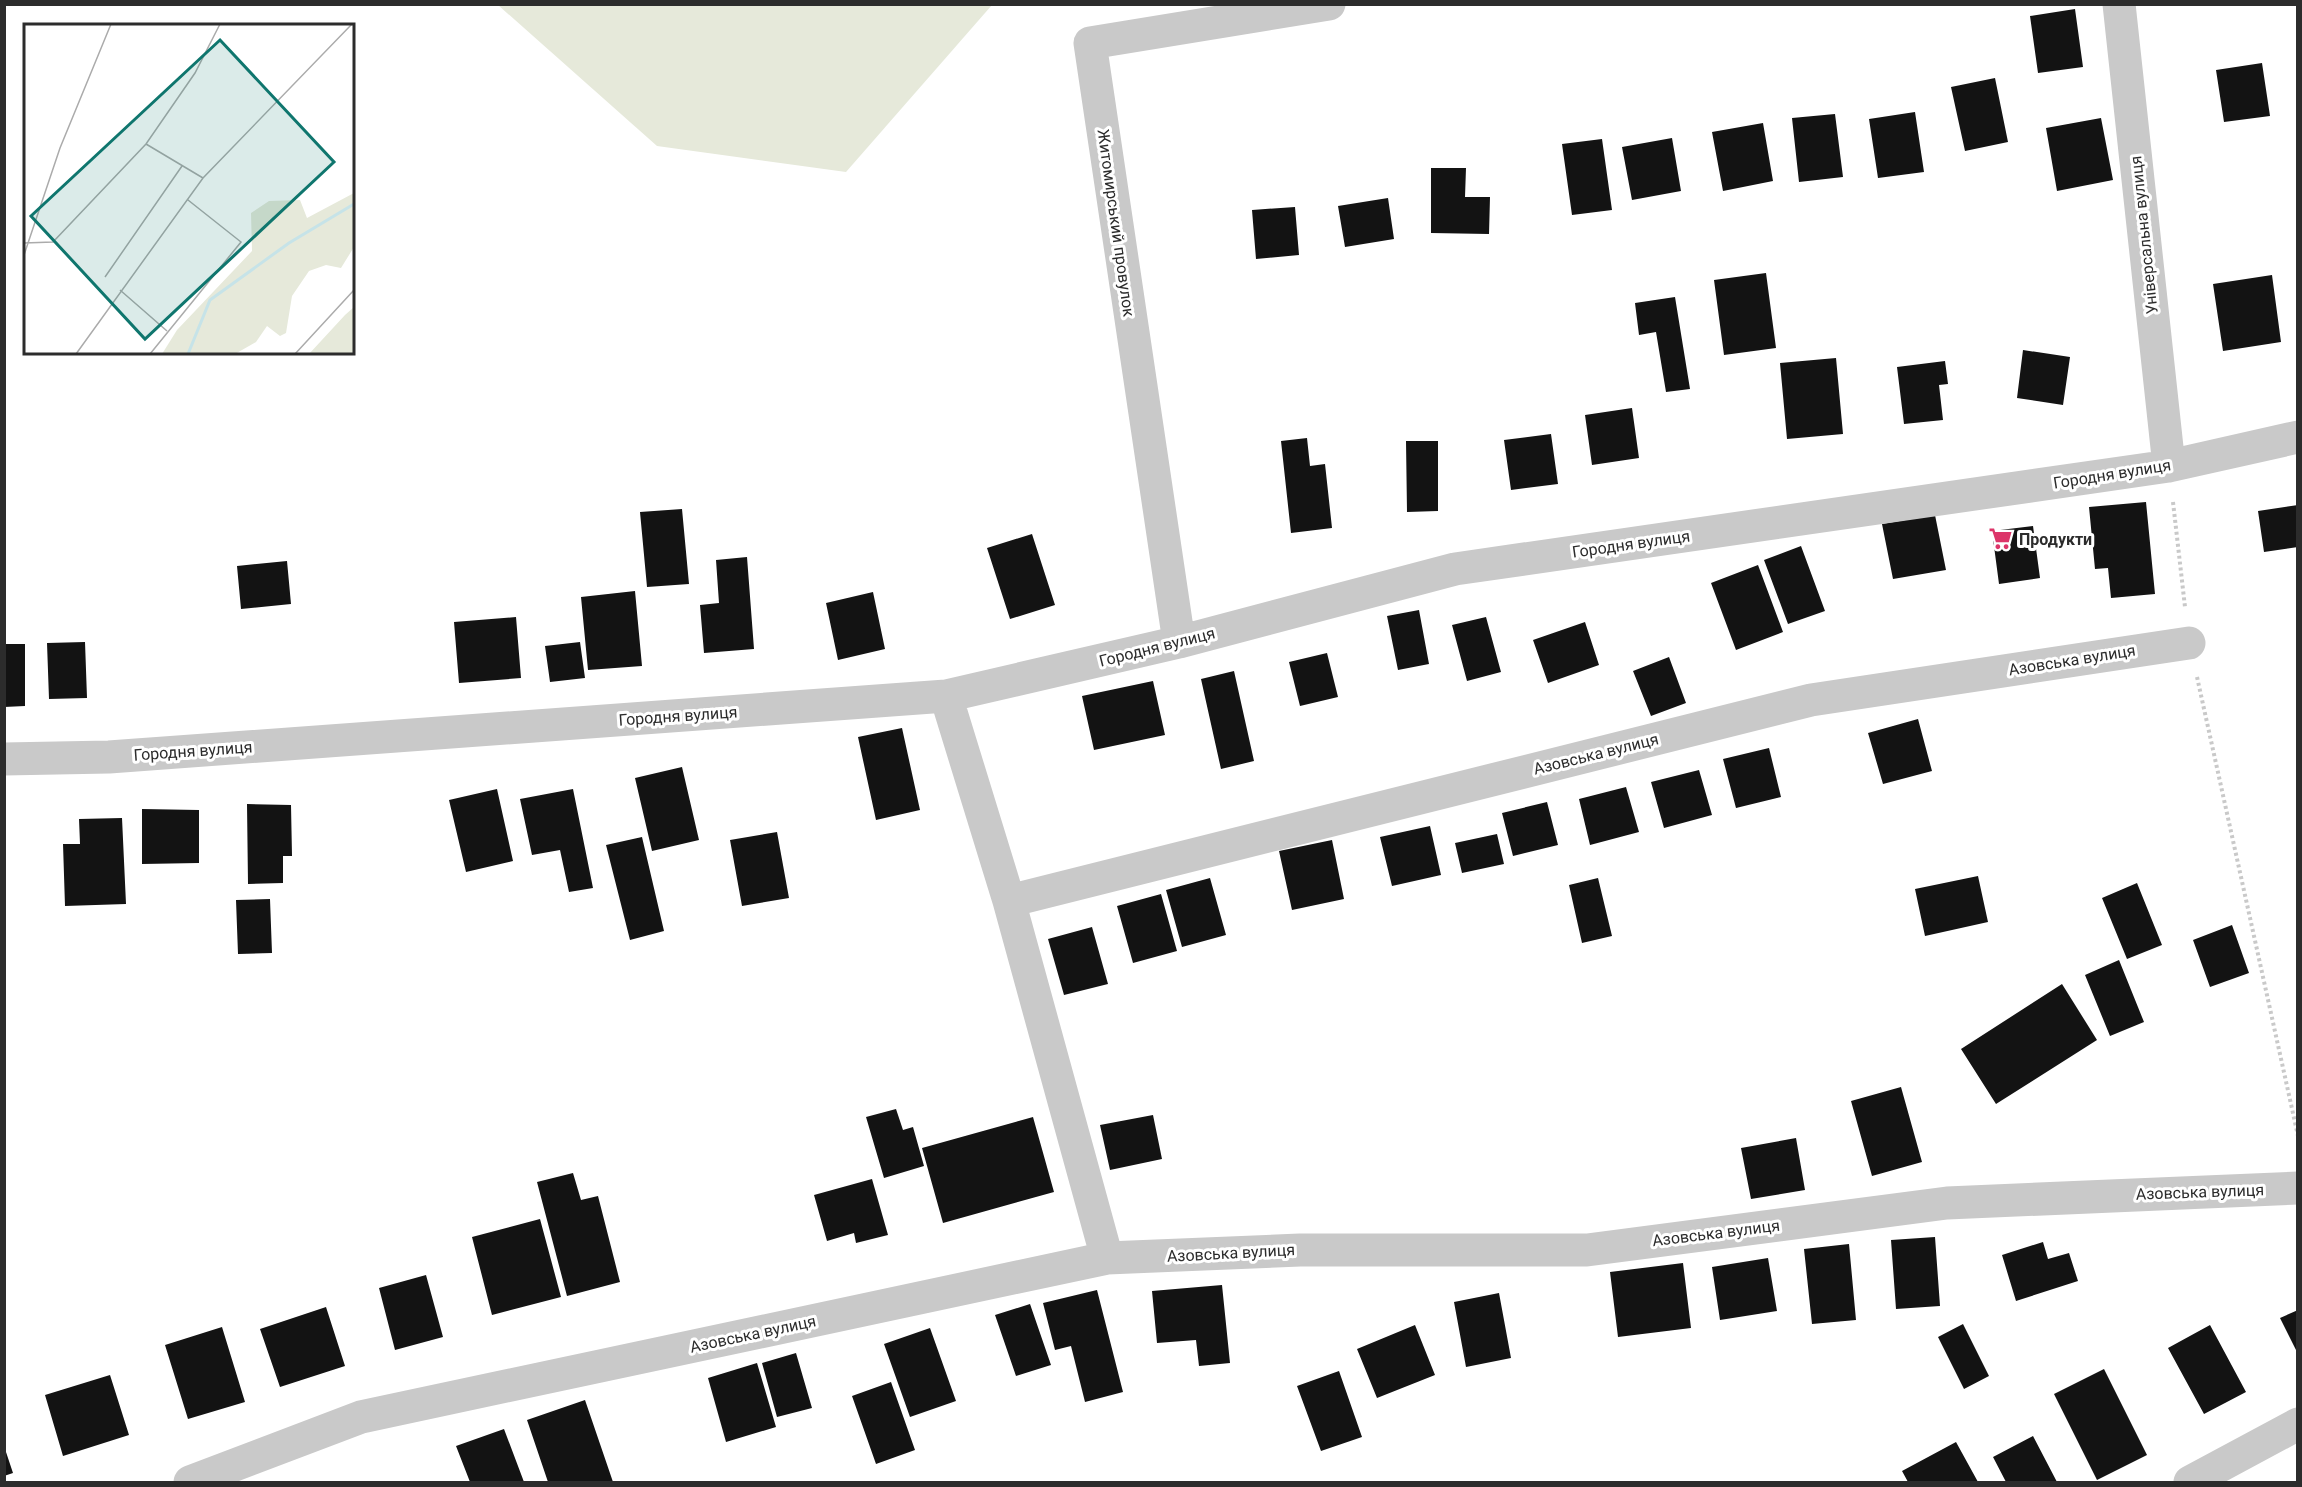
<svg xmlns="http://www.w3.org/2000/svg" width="2302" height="1487" viewBox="0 0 2302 1487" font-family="Roboto,sans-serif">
  <rect width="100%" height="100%" fill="#fff"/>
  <path fill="#e6e9da" d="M498,5H992L846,172L657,146Z"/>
  <path fill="#131313" d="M2075,9L2083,67L2038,73L2030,16Z
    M2262,63L2270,116L2224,122L2216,70Z
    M1995,78L2008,142L1965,151L1951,87Z
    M1915,112L1924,172L1878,178L1869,119Z
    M1835,114L1843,177L1799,182L1792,118Z
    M2101,118L2113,180L2057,191L2046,128Z
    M1763,123L1773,181L1723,191L1712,132Z
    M1672,138L1681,191L1632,200L1622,147Z
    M1602,139L1612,210L1572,215L1562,144Z
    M1431,168H1466L1465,197H1490L1489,234L1431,233Z
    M1388,198L1394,239L1345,247L1338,206Z
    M1295,207L1299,255L1256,259L1252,210Z
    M1766,273L1776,348L1724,355L1714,280Z
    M2272,275L2281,342L2223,351L2213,284Z
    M1675,297L1690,389L1666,392L1656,332L1639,335L1635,303Z
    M2023,350L2070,357L2063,405L2017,398Z
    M1836,358L1843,434L1787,439L1780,363Z
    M1945,361L1948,384L1939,385L1943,420L1904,424L1897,367Z
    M1632,408L1639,458L1592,465L1585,415Z
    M1551,434L1558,484L1511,490L1504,440Z
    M1307,438L1310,466L1325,464L1332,528L1291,533L1281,441Z
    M1406,441H1438V511L1407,512Z
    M2146,502L2155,594L2111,598L2108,568L2095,569L2089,507Z
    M2298,505V547L2264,552L2258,511Z
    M682,509L689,584L647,587L640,512Z
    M1935,515L1946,570L1893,579L1882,524Z
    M2033,526L2040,578L1999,584L1992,531Z
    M1032,534L1055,605L1010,619L987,548Z
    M1801,546L1825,611L1788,624L1764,560Z
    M747,557L754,649L704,653L700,605L719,603L716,560Z
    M287,561L291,604L241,609L237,566Z
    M1758,565L1783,632L1736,650L1711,583Z
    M635,591L642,666L588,670L581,597Z
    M873,592L885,649L838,660L826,603Z
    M1419,610L1429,664L1398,670L1387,616Z
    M516,617L521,678L459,683L454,622Z
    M1486,617L1501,672L1467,681L1452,625Z
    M1585,622L1599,665L1548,683L1533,640Z
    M85,642L87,698L49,699L47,643Z
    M580,642L585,678L550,682L545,646Z
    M4,644H25V706L4,707Z
    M1327,653L1338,697L1300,706L1289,662Z
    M1669,657L1686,703L1651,716L1633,671Z
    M1234,671L1254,761L1221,769L1201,679Z
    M1153,681L1165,735L1094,750L1082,696Z
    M1918,719L1932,771L1883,784L1868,733Z
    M902,728L920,810L876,820L858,737Z
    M1769,748L1781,797L1736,808L1723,759Z
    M682,767L699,840L652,851L635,778Z
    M1699,770L1712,815L1664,828L1651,782Z
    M1626,787L1639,832L1590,845L1579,799Z
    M497,789L513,861L466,872L449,800Z
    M573,789L593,888L569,892L560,850L532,855L520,799Z
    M1547,802L1558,845L1513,856L1502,813Z
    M247,804L291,805L292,856H283V883L248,884Z
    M142,809L199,810V863L142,864Z
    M122,818L126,904L65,906L63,844H80L79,819Z
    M1430,826L1441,875L1392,886L1380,837Z
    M777,832L789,898L742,906L730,840Z
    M1497,834L1504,864L1462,873L1455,843Z
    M642,837L664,931L630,940L606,845Z
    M1332,840L1344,899L1292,910L1279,851Z
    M1978,876L1988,922L1925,936L1915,889Z
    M1210,878L1226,935L1182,947L1166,890Z
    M1598,878L1612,936L1582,943L1569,885Z
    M2137,883L2162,945L2127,959L2102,898Z
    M1161,894L1177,951L1133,963L1117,906Z
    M270,899L272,953L238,954L236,900Z
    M2232,925L2249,973L2210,987L2193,940Z
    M1092,927L1108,984L1064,995L1048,939Z
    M2119,960L2144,1022L2110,1036L2085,975Z
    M2062,984L2097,1040L1996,1104L1961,1049Z
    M1901,1087L1922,1162L1872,1176L1851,1101Z
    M896,1109L903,1130L913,1127L924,1166L884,1178L866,1117Z
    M1153,1115L1162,1159L1110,1170L1100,1125Z
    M1033,1117L1054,1192L943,1223L922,1148Z
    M1796,1138L1805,1190L1751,1199L1741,1148Z
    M573,1173L581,1200L598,1196L620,1282L567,1296L537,1182Z
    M872,1179L888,1235L856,1243L854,1233L827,1241L814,1195Z
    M540,1219L561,1297L492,1315L472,1237Z
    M1935,1237L1940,1306L1896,1309L1891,1240Z
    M2043,1242L2048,1259L2069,1253L2078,1281L2016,1301L2002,1255Z
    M1849,1244L1856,1320L1812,1324L1804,1249Z
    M1768,1258L1777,1311L1720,1320L1712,1267Z
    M1683,1263L1691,1328L1618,1337L1610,1272Z
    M426,1275L443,1337L395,1350L379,1288Z
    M1222,1285L1230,1363L1199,1366L1196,1340L1157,1343L1152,1291Z
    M1097,1290L1123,1392L1085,1402L1071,1346L1055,1350L1043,1303Z
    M1499,1293L1511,1358L1466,1367L1454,1302Z
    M1030,1304L1051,1365L1016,1376L995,1315Z
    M326,1307L345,1366L280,1387L260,1329Z
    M2298,1310V1354L2280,1318Z
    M1963,1324L1989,1376L1964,1389L1938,1337Z
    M1415,1325L1435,1375L1377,1398L1357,1349Z
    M2210,1325L2246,1392L2204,1414L2168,1348Z
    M222,1327L245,1402L188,1419L165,1345Z
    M930,1328L956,1401L910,1417L884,1344Z
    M796,1353L812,1408L777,1417L762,1363Z
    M757,1363L776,1427L726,1442L708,1378Z
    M2104,1369L2147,1455L2097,1480L2054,1394Z
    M1339,1371L1362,1437L1321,1451L1297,1386Z
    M110,1375L129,1435L63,1456L45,1395Z
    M891,1382L915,1450L876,1464L852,1396Z
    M585,1400L613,1482H548L527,1420Z
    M504,1429L524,1482H470L456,1446Z
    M2033,1436L2057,1482H2006L1993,1457Z
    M1956,1442L1978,1482H1908L1902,1471Z
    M4,1446L13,1473L4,1476Z"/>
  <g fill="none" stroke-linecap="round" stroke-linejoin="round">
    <path stroke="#c9c9c9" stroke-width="4" stroke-dasharray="3 3" stroke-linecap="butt" d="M2173,502L2185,607
      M2197,677L2298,1136"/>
    <path stroke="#c9c9c9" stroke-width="33" d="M2119,4L2169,466
      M1179,642L1090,43L1329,4
      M946,696L1009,901L1107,1258
      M4,759L109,757L946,696L1179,642L1455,569L2169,466L2298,437
      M1009,901L1811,700L2189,643
      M190,1482L361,1417L1107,1258L1300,1250H1587L1947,1203L2298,1188
      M2190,1482L2298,1424"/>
  </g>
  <defs>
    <symbol id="supermarket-bare" viewBox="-9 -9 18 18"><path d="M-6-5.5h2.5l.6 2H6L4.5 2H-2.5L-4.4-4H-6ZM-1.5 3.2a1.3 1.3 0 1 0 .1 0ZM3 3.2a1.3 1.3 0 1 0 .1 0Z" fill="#dc3569" stroke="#fff" stroke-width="2.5" paint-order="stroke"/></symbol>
  </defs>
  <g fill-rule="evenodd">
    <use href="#supermarket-bare" x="1984" y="522" width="33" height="33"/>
  </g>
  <g text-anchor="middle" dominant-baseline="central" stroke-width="6" stroke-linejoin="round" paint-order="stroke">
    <g font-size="16" fill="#2c2c2c" stroke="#fff">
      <text transform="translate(1116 223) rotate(82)">Житомирський провулок</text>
      <text transform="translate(2144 235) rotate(-96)">Універсальна вулиця</text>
      <text transform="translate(2112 474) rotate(-9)">Городня вулиця</text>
      <text transform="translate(1631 544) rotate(-8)">Городня вулиця</text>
      <text transform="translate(1157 647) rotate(-14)">Городня вулиця</text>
      <text transform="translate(2072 660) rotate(-9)">Азовська вулиця</text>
      <text transform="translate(678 716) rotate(-4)">Городня вулиця</text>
      <text transform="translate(193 751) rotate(-4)">Городня вулиця</text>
      <text transform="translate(1596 754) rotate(-14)">Азовська вулиця</text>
      <text transform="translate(2200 1192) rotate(-2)">Азовська вулиця</text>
      <text transform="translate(1716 1233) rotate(-7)">Азовська вулиця</text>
      <text transform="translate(1231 1253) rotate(-3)">Азовська вулиця</text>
      <text transform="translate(753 1334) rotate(-12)">Азовська вулиця</text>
    </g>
    <g font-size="16" font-weight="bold" fill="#2c2c2c" stroke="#fff" text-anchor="start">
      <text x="2019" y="539">Продукти</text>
    </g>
  </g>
  <g transform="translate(24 24)">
    <rect width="330" height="330" fill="#fff"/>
    <path d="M330,169V223L317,244L302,241L285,247L268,272L262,309L256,312L243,302L232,318L211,330H138L153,306L228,227L227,189L245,177L276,176L283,194ZM330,283V330H285L321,291Z" fill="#e6e9da"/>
    <path fill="none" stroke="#c6e3e8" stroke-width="3" d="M164,330L186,276L265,219L330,180"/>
    <path fill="none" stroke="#ababab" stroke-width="1.5" d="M122,120L179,154M0,219L29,218L122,120L171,49L196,0M0,231L36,124L87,0M81,253L158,142M96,266L143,307M52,330L179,154L328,0M126,330L217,218L164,176M271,330L330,266"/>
    <path fill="#0f766e" fill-opacity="0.15" stroke="#0f766e" stroke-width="3" d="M196,16L310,138L121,315L7,192Z"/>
    <rect width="330" height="330" fill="none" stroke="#2c2c2c" stroke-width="3"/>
  </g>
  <rect width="2302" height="1487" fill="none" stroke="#2c2c2c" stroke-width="12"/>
</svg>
